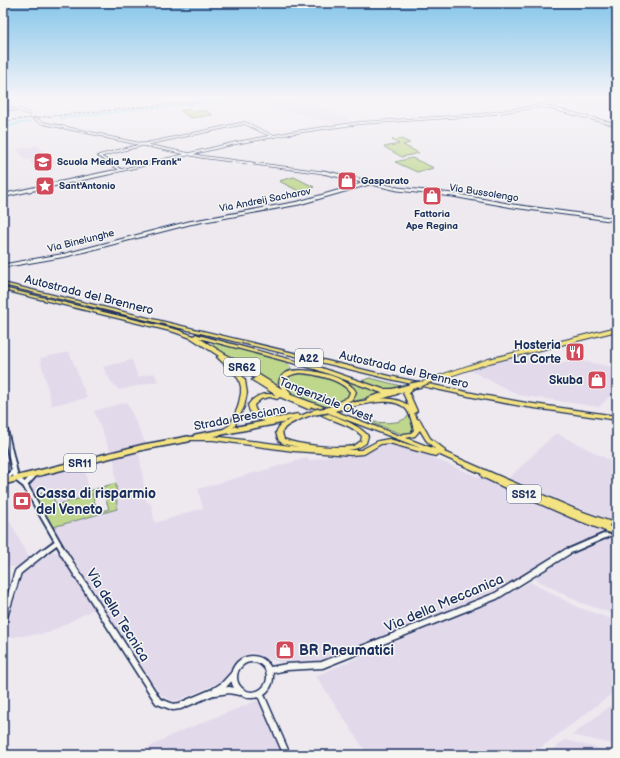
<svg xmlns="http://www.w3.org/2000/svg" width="620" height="758" viewBox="0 0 620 758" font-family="'Balsamiq Sans',sans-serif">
  <rect width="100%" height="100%" fill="#ede9ef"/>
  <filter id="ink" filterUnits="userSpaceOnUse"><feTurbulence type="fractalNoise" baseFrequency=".025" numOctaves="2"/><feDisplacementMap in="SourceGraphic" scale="8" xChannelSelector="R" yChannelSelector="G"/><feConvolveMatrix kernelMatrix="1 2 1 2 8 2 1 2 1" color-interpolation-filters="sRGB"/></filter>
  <g filter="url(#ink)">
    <path fill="#e2d9eb" d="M254,98H289L299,103L310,102L351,120L332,124L317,118L312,119L298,112L293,113L271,103L266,104Z
      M519,98H564L560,99L563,101L541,104Z
      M587,98H592L617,106L600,110L589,106L583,107L565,101Z
      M37,145L57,163L35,167L29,161L39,158L26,160L16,149Z
      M69,352L87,398L52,405L40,358Z
      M518,357L529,359L530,357L566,363L581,361L617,368V388L599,407L519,395L469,370Z
      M132,360L138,377L154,373L158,381L119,390L110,380L103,367Z
      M127,402L146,445L111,453L94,411Z
      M3,433L8,456L9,474L3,479Z
      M556,433L617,464V522L576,507L508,479Z
      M384,444L403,446L417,451L556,510L611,531L569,549L543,563L511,584L321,662H281L267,659L252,652L238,661L225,680L174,702L160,694L53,527L117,509L116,483L114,458L139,452L146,501L151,504L155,523L203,508L198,489L307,458L309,461L333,455H362Z
      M84,465L90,496L55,505L51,490L34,496L29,487L35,477Z
      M8,518L29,558L18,568L3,565V519Z
      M617,536V615L579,602L535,579L549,568L574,554Z
      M52,552H58L96,608L48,633L3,638L21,574L38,559Z
      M530,582L577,607L617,621V690L531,755H368L316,676L516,590Z
      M256,701L261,703L282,755H135L174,734Z
      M617,701V745L572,735Z
      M565,740L617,753V755H546Z"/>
    <path fill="#bfd78d" stroke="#6d8376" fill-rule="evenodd" d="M190,109L194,112L205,110L213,115L191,118L180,111Z
      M401,139L410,143L403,145L419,153L402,157L384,147L399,144L392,140Z
      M412,158L434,168L417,172L395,162Z
      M294,177L314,187L299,191L279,181Z
      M215,343L285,361L291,368V371L285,374L275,387L211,345Z
      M322,371L370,389L383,392V394L351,402L355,397V389C346,380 331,378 319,374Z
      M294,373H307L343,383L352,395L339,404L323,408L288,391L285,387L284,379Z
      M370,378L405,387C386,392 376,388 358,382Z
      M410,414L415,431L405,435L369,422C383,422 401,426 410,414Z
      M116,483L117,509L53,527L34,496L51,490L56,505L89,496V491ZM103,490L109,509L98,512L92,494Z"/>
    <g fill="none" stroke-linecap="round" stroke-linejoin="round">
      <path stroke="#90dfec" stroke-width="2" d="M60,118L249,98
        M3,129L18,123L29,122"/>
      <defs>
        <path id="secondary-far3" d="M542,105L584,98
          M543,106L617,125
          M3,108L19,110L29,114
          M34,119L43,123L105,136
          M106,137L203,157L327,173
          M99,156L141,145L245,123L272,136
          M99,156L121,170
          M109,173L236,143L296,132L360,123L481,115L539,106"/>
        <path id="secondary-far2" d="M323,172L398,189L453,195L513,206L617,220
          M10,194L113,172
          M3,195L11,194L6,195
          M3,266L66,255L189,223L299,203L369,183"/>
        <path id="secondary-far1" d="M3,422L16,478L25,485L64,553
          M3,481L14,471
          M25,485L34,475
          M42,553L57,542
          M565,553L616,531"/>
        <path id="secondary" d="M63,552L158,701L173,707L180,706L213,692L224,685L234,674
          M3,620L18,572L43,552
          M234 677a18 18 0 1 1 36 0a18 18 0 1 1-36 0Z
          M271,670L287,667L322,665L496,596L567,552
          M215,692L229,690L240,692
          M260,693L287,755"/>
        <path id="primary-far1" d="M432,380L489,361L617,329
          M392,393L412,387"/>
        <path id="primary" d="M369,400L395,392
          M332,409L352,404
          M196,437L284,420
          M3,482L144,447L188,439"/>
        <path id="highway" d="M3,283L394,377L482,395L527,403L617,416V420L527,407L482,399L394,380L3,285Z
          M3,288L178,330L194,336L196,334L198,335L319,367L383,389H392L411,384L413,385L416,388L409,393L417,411L414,413L417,419L420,420L430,438L444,449L445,451L444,452L575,509L617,524V530L611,528L612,529L610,531L608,532L572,518L524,497L523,495L525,493L521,491L520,493H516L482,477L481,475L482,474L438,454L435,456L389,443L381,444L364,454L351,455L293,451L213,440H183L182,439L183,438L185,437L213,436L299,447L284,444L279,441L276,433C279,424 284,422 293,419C277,422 252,427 248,405C255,395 264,392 276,395L252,380L255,378L263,383L224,359L241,374L245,380L246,387L247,393L244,407L234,427L221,435H217L216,434L217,433L230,425L238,407L241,393V387L239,380L236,375L217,357L219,356L191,338L174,332L3,290ZM199,338L315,369L382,393H392L409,388L403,393L409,406C392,393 369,400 350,403L347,405L350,407C366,404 393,396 406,409C411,415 412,423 414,430L411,433L403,434L400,436L332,410L353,399L356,392C355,390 354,388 352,387C341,375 292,362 281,377C278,381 279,385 282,389ZM300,373C314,374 341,379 350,392L348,397L327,408L291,395L290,394L291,393L286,387L285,381C288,375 293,374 300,373ZM270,397L277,399L280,397L308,409L310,408L311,407L310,406L421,448L389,439L378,441L361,450H345C354,450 359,448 366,443L368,436C360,425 337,417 324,412L321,414L322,415C335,422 352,425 362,436L361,441C358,443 356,445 353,446C338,449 298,445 284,439C283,436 281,432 284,429C288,423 309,416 317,413L318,412L315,410L300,416L297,414C284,417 257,424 254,405L261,399ZM420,430L426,440L435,449L406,438L415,436Z"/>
      </defs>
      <use href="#secondary-far3" stroke="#1b2f5e" stroke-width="3.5"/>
      <use href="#secondary-far2" stroke="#1b2f5e" stroke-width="5"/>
      <use href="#secondary-far1" stroke="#1b2f5e" stroke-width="8"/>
      <use href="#secondary" stroke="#1b2f5e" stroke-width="9"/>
      <use href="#primary-far1" stroke="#1b2f5e" stroke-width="6"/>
      <use href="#primary" stroke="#1b2f5e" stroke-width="8"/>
      <use href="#highway" stroke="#1b2f5e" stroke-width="2.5"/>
      <use href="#secondary-far3" stroke="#f6f6f2" stroke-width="2"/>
      <use href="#secondary-far2" stroke="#f6f6f2" stroke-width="3"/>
      <use href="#secondary-far1" stroke="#f6f6f2" stroke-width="4.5"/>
      <use href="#secondary" stroke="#f6f6f2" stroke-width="6"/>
      <use href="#primary-far1" stroke="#f4e382" stroke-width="4"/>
      <use href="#primary" stroke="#f4e382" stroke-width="5"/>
      <use href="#highway" fill="#f4e382" fill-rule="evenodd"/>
      <path stroke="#1b2f5e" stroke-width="1" stroke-dasharray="3.5 1.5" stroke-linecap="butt" d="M3,121L231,98"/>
      <defs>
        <path id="primary-bridge-far1" d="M419,385L432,380"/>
        <path id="primary-bridge" d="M315,412L328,410"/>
        <path id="highway-bridge-far1" d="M411,386L421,384"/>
        <path id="highway-bridge" d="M608,529L617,532"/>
      </defs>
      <use href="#primary-bridge-far1" stroke="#1b2f5e" stroke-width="6" stroke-linecap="butt"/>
      <use href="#primary-bridge" stroke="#1b2f5e" stroke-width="8" stroke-linecap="butt"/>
      <use href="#highway-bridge-far1" stroke="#1b2f5e" stroke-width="8" stroke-linecap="butt"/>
      <use href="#highway-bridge" stroke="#1b2f5e" stroke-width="10" stroke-linecap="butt"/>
      <use href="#primary-bridge-far1" stroke="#f4e382" stroke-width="4"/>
      <use href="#primary-bridge" stroke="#f4e382" stroke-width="5"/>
      <use href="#highway-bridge-far1" stroke="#f4e382" stroke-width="5"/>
      <use href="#highway-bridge" stroke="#f4e382" stroke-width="6"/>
    </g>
  </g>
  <linearGradient id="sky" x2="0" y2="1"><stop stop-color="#85c5ea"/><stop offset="0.48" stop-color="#f7f5f8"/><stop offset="1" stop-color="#f7f5f8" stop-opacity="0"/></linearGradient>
  <rect width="620" height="204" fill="url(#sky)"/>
  <defs>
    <symbol id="school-square" viewBox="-11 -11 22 22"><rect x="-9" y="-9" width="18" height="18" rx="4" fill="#d1495b" stroke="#f6f6f2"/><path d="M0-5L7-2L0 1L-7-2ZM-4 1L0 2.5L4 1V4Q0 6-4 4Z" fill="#fff"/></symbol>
    <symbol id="shop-square" viewBox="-11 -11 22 22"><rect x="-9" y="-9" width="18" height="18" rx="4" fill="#d1495b" stroke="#f6f6f2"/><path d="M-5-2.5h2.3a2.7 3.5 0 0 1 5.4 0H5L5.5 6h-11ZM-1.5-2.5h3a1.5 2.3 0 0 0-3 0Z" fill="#fff"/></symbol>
    <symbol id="sight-square" viewBox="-11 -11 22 22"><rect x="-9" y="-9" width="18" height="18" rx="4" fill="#d1495b" stroke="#f6f6f2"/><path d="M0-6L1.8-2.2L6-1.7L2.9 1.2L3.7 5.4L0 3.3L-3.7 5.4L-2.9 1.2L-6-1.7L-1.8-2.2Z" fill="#fff"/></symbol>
    <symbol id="restaurant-square" viewBox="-11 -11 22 22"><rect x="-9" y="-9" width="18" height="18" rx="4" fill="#d1495b" stroke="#f6f6f2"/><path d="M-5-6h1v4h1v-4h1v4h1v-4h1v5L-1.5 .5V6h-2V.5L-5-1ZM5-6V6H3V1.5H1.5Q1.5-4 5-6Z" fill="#fff"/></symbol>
    <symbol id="bank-square" viewBox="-11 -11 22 22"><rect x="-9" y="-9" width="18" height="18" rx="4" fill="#d1495b" stroke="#f6f6f2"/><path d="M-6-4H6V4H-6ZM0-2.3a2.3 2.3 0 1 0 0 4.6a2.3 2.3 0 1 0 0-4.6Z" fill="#fff"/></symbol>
  </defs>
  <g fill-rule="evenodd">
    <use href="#school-square" x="32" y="151" width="22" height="22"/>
    <use href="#shop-square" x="336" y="170" width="22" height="22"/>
    <use href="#sight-square" x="34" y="175" width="22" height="22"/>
    <use href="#shop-square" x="421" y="185" width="22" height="22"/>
    <use href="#restaurant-square" x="564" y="341" width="22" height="22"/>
    <use href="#shop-square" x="586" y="369" width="22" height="22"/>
    <use href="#bank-square" x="11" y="490" width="22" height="22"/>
    <use href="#shop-square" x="274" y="639" width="22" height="22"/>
  </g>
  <g text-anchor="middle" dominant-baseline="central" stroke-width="3" stroke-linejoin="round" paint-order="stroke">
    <g font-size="10" font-weight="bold" fill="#1b2f5e" stroke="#f6f6f2" text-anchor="start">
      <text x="57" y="162">Scuola Media "Anna Frank"</text>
      <text x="361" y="181">Gasparato</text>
      <text x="59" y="186">Sant'Antonio</text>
      <text x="432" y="214" text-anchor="middle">Fattoria<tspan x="432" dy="12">Ape Regina</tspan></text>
    </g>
    <g font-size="10" fill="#1b2f5e" stroke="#f6f6f2">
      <text transform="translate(484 193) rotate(9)">Via Bussolengo</text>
      <text transform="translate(265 200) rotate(-11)">Via Andreij Sacharov</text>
      <text transform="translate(81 241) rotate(-14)">Via Binelunghe</text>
    </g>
    <g fill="#f6f6f2" stroke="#5d6b8a" stroke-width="1">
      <rect x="295" y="349" width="28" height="18" rx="3"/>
      <rect x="224" y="358" width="36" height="18" rx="3"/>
      <rect x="64" y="454" width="32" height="18" rx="3"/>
      <rect x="507" y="485" width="34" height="18" rx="3"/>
    </g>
    <g font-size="11" font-weight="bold" fill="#1b2f5e">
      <text x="309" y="358">A22</text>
      <text x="242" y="367">SR62</text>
      <text x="80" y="463">SR11</text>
      <text x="524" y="494">SS12</text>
    </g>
    <g font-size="12" fill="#1b2f5e" stroke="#f6f6f2">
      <text transform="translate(89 295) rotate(14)">Autostrada del Brennero</text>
      <text transform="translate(404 370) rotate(13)">Autostrada del Brennero</text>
      <text transform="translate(326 400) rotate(22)">Tangenziale Ovest</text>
      <text transform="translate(240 418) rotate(-11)">Strada Bresciana</text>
    </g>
    <g font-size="12" font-weight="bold" fill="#1b2f5e" stroke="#f6f6f2" text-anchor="end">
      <text x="561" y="345">Hosteria<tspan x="561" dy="14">La Corte</tspan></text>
      <text x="583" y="380">Skuba</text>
    </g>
    <g font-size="14" font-weight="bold" fill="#1b2f5e" stroke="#f6f6f2" text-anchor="start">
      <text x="36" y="493">Cassa di risparmio<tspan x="36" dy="16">del Veneto</tspan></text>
      <text x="299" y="650">BR Pneumatici</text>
    </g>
    <g font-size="14" fill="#1b2f5e" stroke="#f6f6f2">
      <text transform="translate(444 603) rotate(-23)">Via della Meccanica</text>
      <text transform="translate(118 615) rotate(58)">Via della Tecnica</text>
    </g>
  </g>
  <rect width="620" height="758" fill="none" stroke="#f6f6f2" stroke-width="16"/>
  <rect x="8" y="8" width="604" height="742" fill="none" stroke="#1b2f5e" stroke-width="1.5" filter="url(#ink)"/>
</svg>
